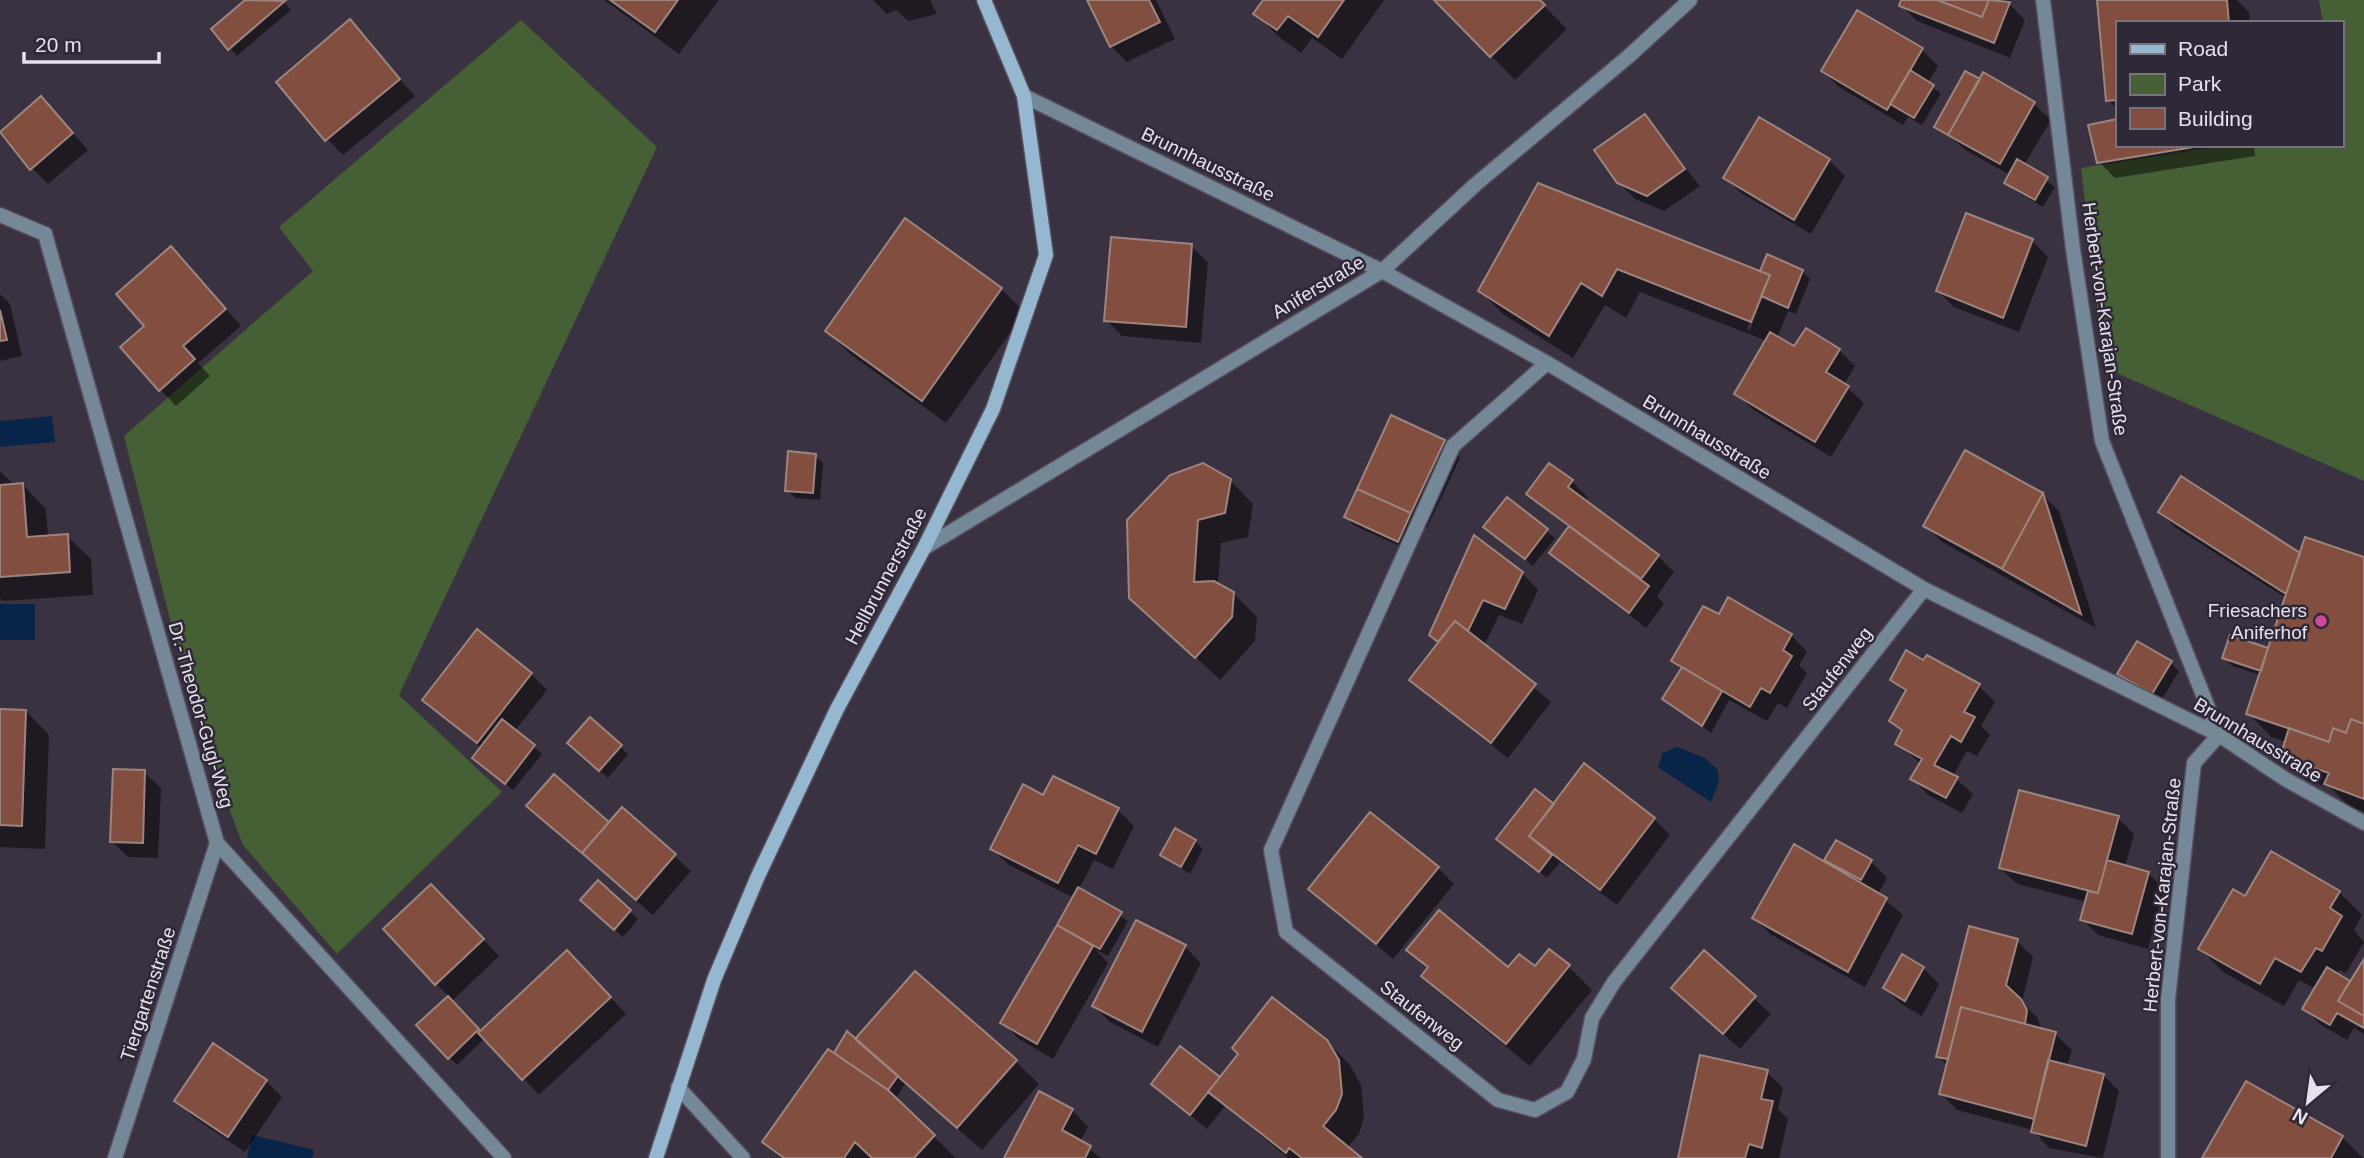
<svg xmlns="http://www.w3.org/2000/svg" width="2364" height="1158" viewBox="0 0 2364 1158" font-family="Helvetica,sans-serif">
  <rect width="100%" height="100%" fill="#3a3241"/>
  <path fill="#466036" d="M2319,0H2364V481L2105,368L2081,168L2227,145H2341V23H2323Z
    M521,20L657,147L399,695L502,792L337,954L243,845L214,769L181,663L124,436L313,271L279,227Z"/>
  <path fill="#082549" d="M52,416L55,442L0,447V421Z
    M0,604H35V640H0Z
    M1677,747L1705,758L1718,770L1719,782L1711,802L1658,767L1663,753Z
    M252,1135L314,1150L312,1158H247Z"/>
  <path fill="#0007" fill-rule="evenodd" d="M248,0H283L291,10L237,56L213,29Z
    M604,0H719L679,54Z
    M873,0H930L937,14L908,21L896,10L887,14Z
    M1089,0H1156L1175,39L1127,62L1111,46Z
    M1260,0H1384L1342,59L1312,38L1301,53L1279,37L1255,13L1263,2Z
    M1436,0H1538L1567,29L1515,80Z
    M1903,0H2011L2009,4L2025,20L2010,58L1917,21L1901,5Z
    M2098,0H2237L2249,12L2250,23H2117V109L2108,100Z
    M350,22L415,96L343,155L327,139Z
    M1922,50L1938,66L1928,83L1941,94L1922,125L1908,117L1903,125L1839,87L1823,71Z
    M1984,75L2034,104L2051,120L2024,165L2055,187L2043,207L2014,190L2006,182L2010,175L1967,151L1936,126Z
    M57,115L88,150L48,184L32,168Z
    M1644,117L1700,186L1664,211L1635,199L1618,182Z
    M2117,121V145H2254L2255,156L2115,178L2099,162L2090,126Z
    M1829,160L1845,176L1811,234L1741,193L1725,177Z
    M1539,185L1761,273L1768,257L1802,271L1810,279L1796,314L1788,311L1777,338L1795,349L1839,350L1855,366L1844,385L1864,403L1831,457L1752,409L1736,393L1767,341L1640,292L1626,318L1605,305L1573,358L1503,314L1480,291ZM1761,293L1763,296L1750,330L1747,329Z
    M2032,241L2048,257L2019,332L1954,307L1938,291Z
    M1191,246L1208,262L1201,343L1122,336L1106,320Z
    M187,264L241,326L198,363L210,376L176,406L160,389L146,326Z
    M1001,289L1025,312L946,423L850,354L827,331Z
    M0,294L10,304L22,356L0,361Z
    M1392,417L1444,442L1460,458L1427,528L1417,524L1406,549L1353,525L1346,517Z
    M815,456L823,463L820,500L795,498L787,490Z
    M0,471L15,486L23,485L46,509L48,537L67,536L91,559L93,595L3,601L0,598Z
    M1230,480L1253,504L1248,537L1221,543L1218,585L1233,593L1257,617L1255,641L1220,680L1152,616L1128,521Z
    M1572,481L1588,498L1585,502L1658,556L1674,572L1657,596L1664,604L1646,628L1567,568L1551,552L1569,528L1528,494Z
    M2042,494L2059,511L2096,628L1942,542L1926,526Z
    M1507,500L1555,538L1533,566L1485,527Z
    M2160,512L2301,555L2364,559V812L2350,807L2331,788L2306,780L2282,756L2287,742L2271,737L2248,713L2260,675L2232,666L2224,658L2269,650L2286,598L2176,528Z
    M1522,573L1538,590L1522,624L1499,615L1484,646L1551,702L1508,758L1428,696L1412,680L1440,643L1431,635Z
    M1719,617L1791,635L1807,652L1799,665L1807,673L1787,708L1778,703L1767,721L1729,700L1711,733L1664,699L1682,670L1673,661Z
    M1923,663L1979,686L1995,702L1981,726L1990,735L1977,756L1967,751L1953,776L1973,794L1962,813L1928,795L1912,778L1921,764L1897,743L1903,733L1891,721L1906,694L1892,679Z
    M2171,663L2179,671L2161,701L2119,674Z
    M531,674L547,690L515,731L542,754L513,790L482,765L481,748L424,700Z
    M0,710L26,711L49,735L45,849L0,847Z
    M620,747L628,754L608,778L577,751Z
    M144,772L161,788L158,858L128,857L111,841Z
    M1044,797L1118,810L1134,826L1113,869L1094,860L1079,889L1128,921L1108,956L1095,949L1108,963L1053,1059L1019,1039L1003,1023L1074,898L1009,865L992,849Z
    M528,806L610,824L622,810L691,871L653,915Z
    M1554,806L1654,819L1670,835L1617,905L1560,862L1547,878L1506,846Z
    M2118,818L2134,834L2125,867L2148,873L2164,889L2148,949L2098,935L2082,919L2087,902L2017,884L2000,868Z
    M1195,841L1203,849L1190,874L1162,855Z
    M1836,842L1871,861L1887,878L1878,894L1903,915L1865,987L1770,934L1754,918L1824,863Z
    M1438,868L1454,884L1393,959L1310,889Z
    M598,883L638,919L623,937L590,908Z
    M2339,892L2362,915L2354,930L2364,942L2346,973L2339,970L2336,975L2351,984L2364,963V1034L2354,1028L2347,1040L2321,1025L2305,1009L2316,989L2299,980L2284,1006L2223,972L2200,948L2246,898Z
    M447,902L499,956L451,1002L481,1033L583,968L626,1014L539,1095L485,1038L457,1065L418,1025L449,997L385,930Z
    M1137,922L1185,947L1201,963L1158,1047L1110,1022L1094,1006Z
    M2017,941L2033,957L2022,1002L2037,1017L2042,1030L2055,1034L2072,1050L2067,1066L2103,1075L2119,1091L2103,1158L2049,1148L2033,1130L1957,1110L1941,1094L1948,1066L1938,1057Z
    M1409,949L1508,969L1569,967L1592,990L1530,1066L1447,999L1424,976L1429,970Z
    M1704,953L1771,1014L1740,1049L1690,1004Z
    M1923,968L1939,984L1922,1016L1901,1004L1885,988Z
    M847,1034L856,1041L1015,1061L1039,1084L982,1150L905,1084L895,1099L956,1158H780L764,1142L834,1055Z
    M1326,1041L1350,1065L1361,1085L1364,1118L1359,1134L1347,1148L1359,1158H1288L1225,1106L1207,1129L1153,1084L1220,1079Z
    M213,1046L266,1081L282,1097L245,1152L193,1117L176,1101Z
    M1767,1072L1783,1088L1778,1109L1788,1119L1779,1158H1679Z
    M2247,1083L2342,1137L2363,1158H2204Z
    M1072,1110L1088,1127L1080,1142L1101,1158H1006Z"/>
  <path fill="#824e40" stroke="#9c857f" stroke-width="2" d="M245,0L285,1L228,50L211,29Z
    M610,0H678L655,32Z
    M1087,0H1149L1160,22L1110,47Z
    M1263,0H1344L1318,37L1288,16L1277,30L1253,14Z
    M1434,0H1540L1545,5L1490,57Z
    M1901,0H1937L1982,17L1989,0L2010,2L1994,43L1899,6Z
    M1937,0H1989L1982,17Z
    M2097,0H2227L2229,23H2117V100L2106,101Z
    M1857,10L1923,48L1887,110L1821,71Z
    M350,19L400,79L325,141L276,82Z
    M1910,70L1934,85L1914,118L1890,104Z
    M1965,71L1980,79L1948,135L1934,127Z
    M1983,72L2035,102L2000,164L1948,135Z
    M41,96L73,133L30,170L0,132Z
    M1645,114L1685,169L1647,196L1617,183L1594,150Z
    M1759,117L1830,159L1794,220L1723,178Z
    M2117,119V145H2206L2097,163L2088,125Z
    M2017,159L2048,177L2035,200L2004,183Z
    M1538,183L1770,275L1751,322L1617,269L1602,296L1581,283L1549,336L1478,291Z
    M1966,213L2033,239L2003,318L1936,291Z
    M905,218L1002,288L922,401L825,331Z
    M1111,237L1192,244L1186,327L1104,321Z
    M171,246L226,309L183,346L195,359L159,391L120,347L144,326L116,294Z
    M1767,254L1803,270L1788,308L1761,296L1770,275L1760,271Z
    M0,310L7,340L0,341Z
    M1806,328L1840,349L1826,372L1849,386L1815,442L1734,394L1770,332L1794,346Z
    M1391,415L1445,440L1411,513L1357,489Z
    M1965,450L2043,493L2002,569L1923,526Z
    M788,451L816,454L813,493L785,491Z
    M1203,463L1231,479L1225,513L1198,520L1194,582L1214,581L1234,592L1232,617L1195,658L1129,598L1127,520L1170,475Z
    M1549,463L1573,480L1568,487L1659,555L1641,579L1526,494Z
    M2181,476L2300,553L2286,594L2158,512Z
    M23,483L27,537L68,534L70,572L0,577V485Z
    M1357,489L1411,513L1398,542L1344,517Z
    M2043,493L2081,614L2002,569Z
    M1507,497L1548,529L1525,559L1483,527Z
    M1569,526L1649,586L1629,613L1549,553Z
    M1474,535L1523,572L1505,609L1483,600L1468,631L1455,621L1438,642L1429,635Z
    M2305,537L2364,557V724L2351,719L2346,733L2333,728L2329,742L2246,714Z
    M1728,597L1792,634L1783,650L1792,656L1770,693L1761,688L1750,707L1671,661L1703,606L1719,614Z
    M1455,621L1536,684L1491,743L1409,680Z
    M477,629L532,673L477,743L422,700Z
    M2230,635L2268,648L2261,671L2222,658Z
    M2137,641L2172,661L2152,694L2117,674Z
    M1906,650L1923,660L1927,655L1980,684L1964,712L1975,717L1961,742L1951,736L1934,765L1958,777L1946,798L1910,779L1922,759L1895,744L1902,730L1889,721L1906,690L1890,680Z
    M1682,667L1722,691L1702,726L1662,699Z
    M0,709L26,710L22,826L0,825Z
    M590,717L622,745L599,771L567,743Z
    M502,719L535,745L505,784L472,758Z
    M2351,719L2364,724V799L2324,784L2329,773L2280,757L2289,728L2329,742L2333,728L2346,733Z
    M1584,763L1655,818L1600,890L1529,836Z
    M113,769L145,770L143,843L110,842Z
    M554,774L609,822L582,853L526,806Z
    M1053,776L1119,808L1096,854L1078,845L1058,883L990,849L1023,784L1043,795Z
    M1535,789L1554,804L1529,836L1552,855L1539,872L1496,839Z
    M2019,790L2119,816L2098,893L1999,868Z
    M622,807L676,854L636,900L582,853Z
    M1370,812L1439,867L1376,944L1308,889Z
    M1175,828L1196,840L1181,867L1160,855Z
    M1836,840L1872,860L1861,880L1824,860Z
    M1794,844L1887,898L1848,972L1752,918Z
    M2271,851L2340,891L2330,908L2342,916L2322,951L2316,948L2301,972L2275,958L2260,984L2198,949L2233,889L2245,896Z
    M2107,860L2149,872L2132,934L2080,920L2088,891L2098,893Z
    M598,880L631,910L614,930L580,900Z
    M431,884L484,939L435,985L383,929Z
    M1078,887L1122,912L1100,949L1057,925Z
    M1439,910L1508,967L1519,954L1535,966L1549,949L1570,965L1506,1044L1421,976L1428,967L1406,950Z
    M1136,920L1186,945L1142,1032L1092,1006Z
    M1057,925L1093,946L1037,1044L1000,1023Z
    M1969,926L2018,939L2006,985L2021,999L2027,1010L2025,1024L1961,1007L1948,1059L1936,1057Z
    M567,950L611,997L522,1080L478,1033Z
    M1704,950L1756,996L1723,1034L1671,988Z
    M1902,954L1924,967L1905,1001L1883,988Z
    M2364,959V1016L2338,1001Z
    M2327,967L2350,981L2338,1001L2364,1016V1028L2337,1013L2330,1025L2302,1009Z
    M915,971L1017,1060L957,1128L855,1039Z
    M448,996L479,1029L448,1059L416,1025Z
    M1272,997L1327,1040L1339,1060L1342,1094L1336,1110L1323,1126L1362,1158H1302L1289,1148L1286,1153L1208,1092L1238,1054L1232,1048Z
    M1961,1007L2056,1032L2034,1119L1939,1094Z
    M847,1031L898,1076L888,1090L834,1053Z
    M213,1043L267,1080L228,1137L174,1101Z
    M1180,1046L1220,1077L1190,1115L1151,1084Z
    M828,1049L888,1090L935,1135L914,1158H872L855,1142L844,1158H784L762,1142Z
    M1700,1055L1768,1070L1761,1099L1773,1101L1762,1148L1749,1144L1745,1158H1678Z
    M2048,1060L2104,1074L2086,1146L2031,1132Z
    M2246,1081L2343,1136L2331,1158H2202Z
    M1039,1091L1073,1109L1062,1130L1091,1146L1085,1158H1004Z"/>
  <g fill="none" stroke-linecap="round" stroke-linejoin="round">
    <defs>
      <path id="lane" d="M0,215L45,234"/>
      <path id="street" d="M2043,0L2073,249L2102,441L2219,735
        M1024,96L1382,271L1547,363L1924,589L2219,735L2285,779L2364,823
        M45,234L217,843L504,1158
        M1547,363L1453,446L1271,850L1286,932L1498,1100L1535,1110L1567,1092L1584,1059L1592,1018L1614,982L1924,589
        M924,548L1382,271L1476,184L1629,56L1690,0
        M678,1087L743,1158
        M115,1158L217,843
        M2168,1158V999L2194,763L2219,735"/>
      <path id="secondary" d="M656,1158L714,980L758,876L837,709L924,548L993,409L1046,255L1024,96L984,0"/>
    </defs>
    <use href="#lane" stroke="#564e5c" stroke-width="17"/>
    <use href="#street" stroke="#564e5c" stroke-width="17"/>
    <use href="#secondary" stroke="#564e5c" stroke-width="17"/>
    <use href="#lane" stroke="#748898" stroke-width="14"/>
    <use href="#street" stroke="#748898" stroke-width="14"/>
    <use href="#secondary" stroke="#96b7d0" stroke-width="14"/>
  </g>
  <circle fill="#d1479c" stroke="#2f2837" stroke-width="2.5" cx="2321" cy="621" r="7"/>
  <g text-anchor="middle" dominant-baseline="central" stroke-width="5" stroke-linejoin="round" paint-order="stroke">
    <g font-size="19" fill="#e6e1eb" stroke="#2f2837">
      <text transform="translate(1208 164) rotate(26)">Brunnhausstraße</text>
      <text transform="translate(1318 287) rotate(-31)">Aniferstraße</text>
      <text transform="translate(2105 319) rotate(82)">Herbert-von-Karajan-Straße</text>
      <text transform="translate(1707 437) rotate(31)">Brunnhausstraße</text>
      <text transform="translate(886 576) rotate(-62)">Hellbrunnerstraße</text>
      <text transform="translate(1837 669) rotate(-52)">Staufenweg</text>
      <text transform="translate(201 715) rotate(74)">Dr.-Theodor-Gugl-Weg</text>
      <text transform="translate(2258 740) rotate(31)">Brunnhausstraße</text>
      <text transform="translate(2162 895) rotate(-84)">Herbert-von-Karajan-Straße</text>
      <text transform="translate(148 994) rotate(-72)">Tiergartenstraße</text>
      <text transform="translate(1422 1015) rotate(38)">Staufenweg</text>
    </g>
    <g font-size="19" fill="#e6e1eb" stroke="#2f2837" text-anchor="end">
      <text x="2307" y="610">Friesachers<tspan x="2307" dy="22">Aniferhof</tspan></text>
    </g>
  </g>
  <rect x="2116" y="21" width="228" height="126" fill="#2f2837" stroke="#78727f" stroke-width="2"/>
  <rect x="2130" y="44" width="35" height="10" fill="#96b7d0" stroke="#78727f" stroke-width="2"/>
  <text x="2178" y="56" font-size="21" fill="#e6e1eb">Road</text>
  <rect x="2130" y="74" width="35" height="21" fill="#466036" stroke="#78727f" stroke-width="2"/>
  <text x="2178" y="91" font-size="21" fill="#e6e1eb">Park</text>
  <rect x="2130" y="108" width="35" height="21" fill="#824e40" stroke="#78727f" stroke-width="2"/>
  <text x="2178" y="126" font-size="21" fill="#e6e1eb">Building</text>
  <g transform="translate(2308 1102) rotate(209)" stroke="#2f2837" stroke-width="5" paint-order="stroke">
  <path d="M0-5L12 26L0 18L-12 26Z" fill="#e6e1eb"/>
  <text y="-10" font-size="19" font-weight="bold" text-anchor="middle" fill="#e6e1eb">N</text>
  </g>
  <path d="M24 52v10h135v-10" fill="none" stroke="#e6e1eb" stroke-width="3.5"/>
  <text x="35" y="52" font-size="21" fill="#e6e1eb" stroke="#2f2837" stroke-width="5" paint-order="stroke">20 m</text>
</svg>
